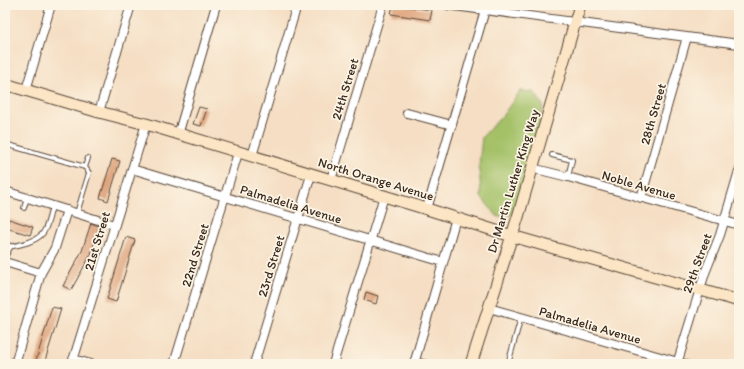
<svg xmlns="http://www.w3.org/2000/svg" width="744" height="369" viewBox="0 0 744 369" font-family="Itim,sans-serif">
  <rect width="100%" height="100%" fill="#fcf5e5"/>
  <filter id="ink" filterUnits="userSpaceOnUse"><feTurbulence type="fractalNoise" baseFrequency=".025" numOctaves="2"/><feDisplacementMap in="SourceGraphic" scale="8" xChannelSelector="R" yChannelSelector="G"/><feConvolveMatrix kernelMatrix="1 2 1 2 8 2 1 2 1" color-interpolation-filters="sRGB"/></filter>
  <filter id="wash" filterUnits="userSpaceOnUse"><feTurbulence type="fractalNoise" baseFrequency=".012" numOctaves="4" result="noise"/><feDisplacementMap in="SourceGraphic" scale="16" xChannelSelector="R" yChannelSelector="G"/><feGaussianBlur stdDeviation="0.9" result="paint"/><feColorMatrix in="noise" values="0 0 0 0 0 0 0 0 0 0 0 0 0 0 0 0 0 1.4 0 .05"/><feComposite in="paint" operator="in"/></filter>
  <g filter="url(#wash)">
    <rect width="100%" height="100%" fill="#f5dec3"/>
    <path fill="#a4c168" stroke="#707643" d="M520,91L534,92L543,105L541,126L526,176L511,215L498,217L481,197L479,165L482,137L503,115Z"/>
    <g id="blocks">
      <path fill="#dfa57e" d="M393,5L432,10L430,20L391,14Z
        M199,107L207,109L201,126L193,124Z
        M112,159L120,161L108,201L100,198Z
        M9,219L33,227L30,235L6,228Z
        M91,223L99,226L91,254L71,290L63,286L82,251Z
        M126,237L135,240L116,302L107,299Z
        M366,292L378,296L376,304L364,300Z
        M52,307L61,309L44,364H35Z"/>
    </g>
  </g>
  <g filter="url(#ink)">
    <use href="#blocks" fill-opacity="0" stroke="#574537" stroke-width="1"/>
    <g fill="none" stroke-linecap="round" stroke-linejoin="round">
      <defs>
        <path id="lane" d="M5,105L6,100
          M5,144L85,167L89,173L77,213
          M552,155L572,160L568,177
          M85,167L88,158
          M24,208L27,198
          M8,247C19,245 36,242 43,233C48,226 50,214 52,206
          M415,360L430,364
          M508,364L521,317"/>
        <path id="street" d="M447,5L739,44
          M26,90L51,5
          M99,112L131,5
          M407,113L452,125
          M178,135L216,5
          M252,156L297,5
          M532,168L568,177L739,225
          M132,169L443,262
          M331,180L383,5
          M5,191L114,225
          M641,198L687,37
          M427,209L485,10
          M5,253L8,247
          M5,262L41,273
          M489,308L685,364
          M73,359L91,364
          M15,364L41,273L55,248L67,210
          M72,364L146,124
          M174,364L238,153
          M254,364L311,175
          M333,364L384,196
          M414,364L456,218
          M677,364L705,273L720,235L739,171"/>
        <path id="secondary" d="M5,84L99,112L146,124L427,209L512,236L739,301
          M471,364L518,217L580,5"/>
      </defs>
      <use href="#lane" stroke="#574537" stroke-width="6"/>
      <use href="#street" stroke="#574537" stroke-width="10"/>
      <use href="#secondary" stroke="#574537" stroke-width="13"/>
      <use href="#lane" stroke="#fff" stroke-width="4"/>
      <use href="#street" stroke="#fff" stroke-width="8"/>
      <use href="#secondary" stroke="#fce5c4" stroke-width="11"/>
    </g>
  </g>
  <g text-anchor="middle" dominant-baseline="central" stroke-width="3.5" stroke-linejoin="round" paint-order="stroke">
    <g font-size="13" fill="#3b2a1e" stroke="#fcf5e5">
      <text transform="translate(345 89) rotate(-73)">24th Street</text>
      <text transform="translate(653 114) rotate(-74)">28th Street</text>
      <text transform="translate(376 179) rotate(17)">North Orange Avenue</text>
      <text transform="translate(513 181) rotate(-73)">Dr Martin Luther King Way</text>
      <text transform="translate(639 185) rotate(16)">Noble Avenue</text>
      <text transform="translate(291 204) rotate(17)">Palmadelia Avenue</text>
      <text transform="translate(97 241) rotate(-73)">21st Street</text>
      <text transform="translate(195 255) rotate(-73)">22nd Street</text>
      <text transform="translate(697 263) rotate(-70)">29th Street</text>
      <text transform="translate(271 266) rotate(-73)">23rd Street</text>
      <text transform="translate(590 325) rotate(16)">Palmadelia Avenue</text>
    </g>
  </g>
  <rect width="744" height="369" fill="none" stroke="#fcf5e5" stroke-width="20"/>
</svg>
